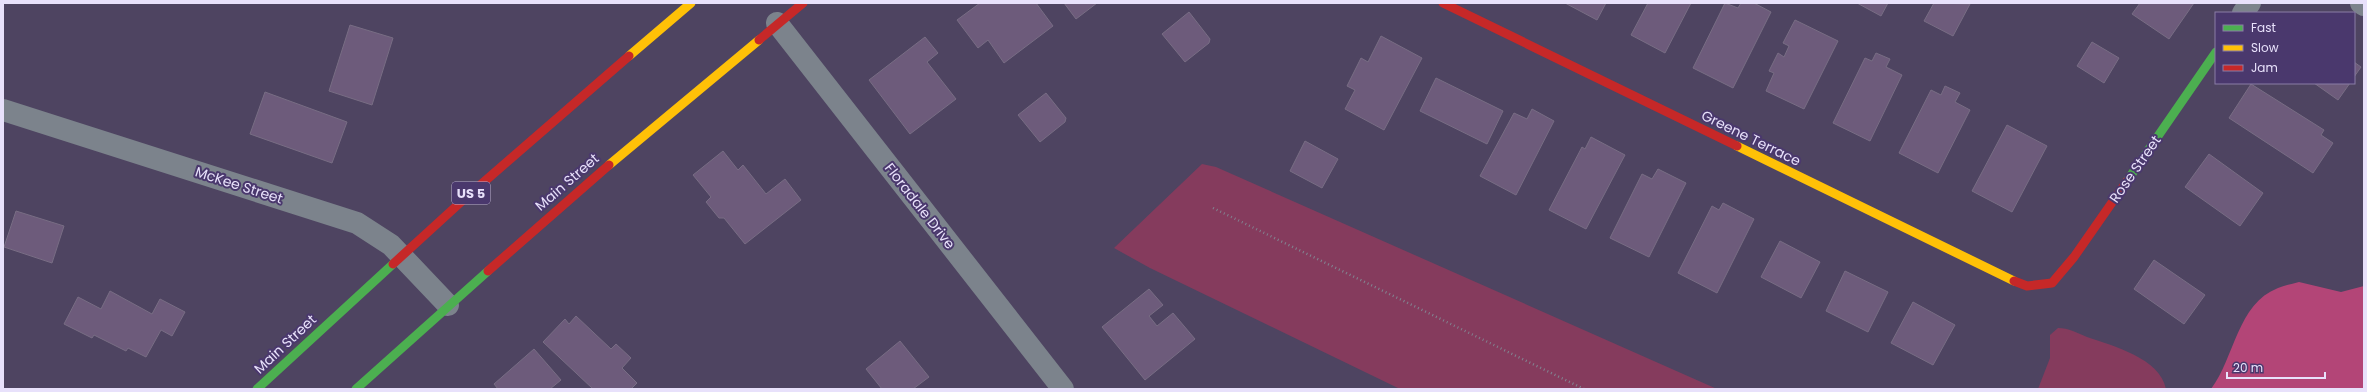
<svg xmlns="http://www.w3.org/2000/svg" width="2367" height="392" viewBox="0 0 2367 392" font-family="Poppins,sans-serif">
  <rect width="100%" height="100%" fill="#4e4461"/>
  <path fill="#853b5d" d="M1202,164L1216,167L1717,389H1400L1150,268L1114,248Z
    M2058,328C2068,328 2078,333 2087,337C2113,346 2160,358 2166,389H2038L2050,358V335Z"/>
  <path fill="#b34577" d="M2299,282L2341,292L2364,286V389H2211C2235,357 2237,304 2278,288C2285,285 2292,284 2299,282Z"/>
  <path fill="#6d5b7b" stroke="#786d84" d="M980,3H1036L1053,26L1004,63L988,40L978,48L957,20Z
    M1064,3H1097L1076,19Z
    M1565,3H1606L1597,20Z
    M1648,3H1691L1665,53L1631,35Z
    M1725,3L1738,8L1741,3H1754L1771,12L1733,88L1693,68Z
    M1857,3H1888L1881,16Z
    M1934,3L1970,4L1953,36L1924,21Z
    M2140,3H2194L2169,39L2132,14Z
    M1189,12L1210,39L1209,43L1185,62L1162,34Z
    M1795,20L1838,41L1804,109L1766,91L1774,73L1769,71L1778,53L1784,57L1789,46L1783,43Z
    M350,25L393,38L372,105L329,91Z
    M1381,36L1422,58L1384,130L1345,109L1355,90L1347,86L1361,58L1368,62Z
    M925,37L938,53L927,62L956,99L910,134L869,80Z
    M2092,42L2119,58L2104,83L2077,66Z
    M1876,53L1890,59L1886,67L1902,75L1870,141L1833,123L1865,58L1872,61Z
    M2354,62L2361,67L2354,77Z
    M1436,78L1503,111L1487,144L1420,111Z
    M2314,83H2350L2338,100Z
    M2251,84L2324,130L2321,135L2333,143L2313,173L2229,118Z
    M1945,86L1960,93L1955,102L1970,110L1938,173L1899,153L1931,90L1941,95Z
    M265,92L347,122L332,163L250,134Z
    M1046,93L1066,118L1065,122L1040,142L1018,115Z
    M1532,109L1554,121L1516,195L1480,176L1514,113L1527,119Z
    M2007,125L2047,146L2012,212L1972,191Z
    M1591,137L1625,155L1586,229L1549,210L1582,147L1585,149Z
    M1305,141L1338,159L1322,188L1290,171Z
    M723,151L738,170L743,165L766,194L785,179L801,200L745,244L724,218H719L706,202L711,197L693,175Z
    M2209,154L2263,193L2240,226L2185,187Z
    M1658,169L1686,183L1649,257L1610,238L1642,174L1652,179Z
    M1723,203L1754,219L1717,293L1678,273L1712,206L1719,210Z
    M16,211L64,226L52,263L4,247Z
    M1780,241L1820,262L1801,298L1761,277Z
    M2154,260L2205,295L2184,324L2134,289Z
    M1845,271L1888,292L1868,332L1826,311Z
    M1149,289L1163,305L1149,316L1157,326L1173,313L1195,339L1145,380L1102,327Z
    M110,291L152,314L160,299L185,312L172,336L161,330L146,357L128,348L126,351L94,335L92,338L64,324L78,297L101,309Z
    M1913,302L1955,325L1933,365L1891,343Z
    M576,316L611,349L616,344L631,358L622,368L637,383L631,389H593L543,342L565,319L569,324Z
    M900,341L929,377L913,389H882L866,369Z
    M534,349L561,380L550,389H498L494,384Z"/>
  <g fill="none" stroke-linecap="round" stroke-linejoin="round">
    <path stroke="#828491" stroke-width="2.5" stroke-dasharray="1 3" stroke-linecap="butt" d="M1213,208L1584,389"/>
    <path stroke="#7c838c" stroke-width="22" d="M2361,3L2364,5
      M2243,13L2250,3
      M777,23L1063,389
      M3,110L357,223L391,245L448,305"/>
    <path stroke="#4caf50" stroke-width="9" d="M2127,181L2216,52
      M257,389L393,264
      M356,389L488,271"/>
    <path stroke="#ffc107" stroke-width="9" d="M629,56L691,3
      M1737,146L2014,281
      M609,165L759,40"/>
    <path stroke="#c62828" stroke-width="9" d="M1443,3L1737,146
      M759,40L803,3
      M393,264L462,201L629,56
      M488,271L609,165
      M2014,281L2027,286L2052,283L2074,257L2127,181"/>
  </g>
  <g text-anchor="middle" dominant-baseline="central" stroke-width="4" stroke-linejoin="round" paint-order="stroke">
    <rect fill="#4a386d" stroke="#b9aed0" stroke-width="1" x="452" y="182" width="38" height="22" rx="3"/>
    <g font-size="13" font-weight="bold" fill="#e8e1fb">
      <text x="471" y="193">US 5</text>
    </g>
    <g font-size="14" fill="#e8e1fb" stroke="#4a386d">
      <text transform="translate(1751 138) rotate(26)">Greene Terrace</text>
      <text transform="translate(2135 169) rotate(-55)">Rose Street</text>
      <text transform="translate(567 182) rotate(-41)">Main Street</text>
      <text transform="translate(239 185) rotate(18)">McKee Street</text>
      <text transform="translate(920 206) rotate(52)">Floradale Drive</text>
      <text transform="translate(285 344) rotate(-43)">Main Street</text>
    </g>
  </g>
  <rect width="2367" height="392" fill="none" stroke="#e8e1fb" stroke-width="8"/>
  <rect x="2215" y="12" width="140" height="72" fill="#4a386d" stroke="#897ca6"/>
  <rect x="2223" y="25" width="20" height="6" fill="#4caf50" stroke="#897ca6"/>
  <text x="2251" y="32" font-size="12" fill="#e8e1fb">Fast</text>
  <rect x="2223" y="45" width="20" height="6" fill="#ffc107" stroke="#897ca6"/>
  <text x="2251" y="52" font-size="12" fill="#e8e1fb">Slow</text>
  <rect x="2223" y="65" width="20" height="6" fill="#c62828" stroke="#897ca6"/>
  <text x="2251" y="72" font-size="12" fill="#e8e1fb">Jam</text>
  <path d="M2227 372v6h98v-6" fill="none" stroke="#e8e1fb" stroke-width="2"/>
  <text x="2233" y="372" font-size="12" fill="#e8e1fb" stroke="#4a386d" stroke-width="3" paint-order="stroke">20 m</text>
</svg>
